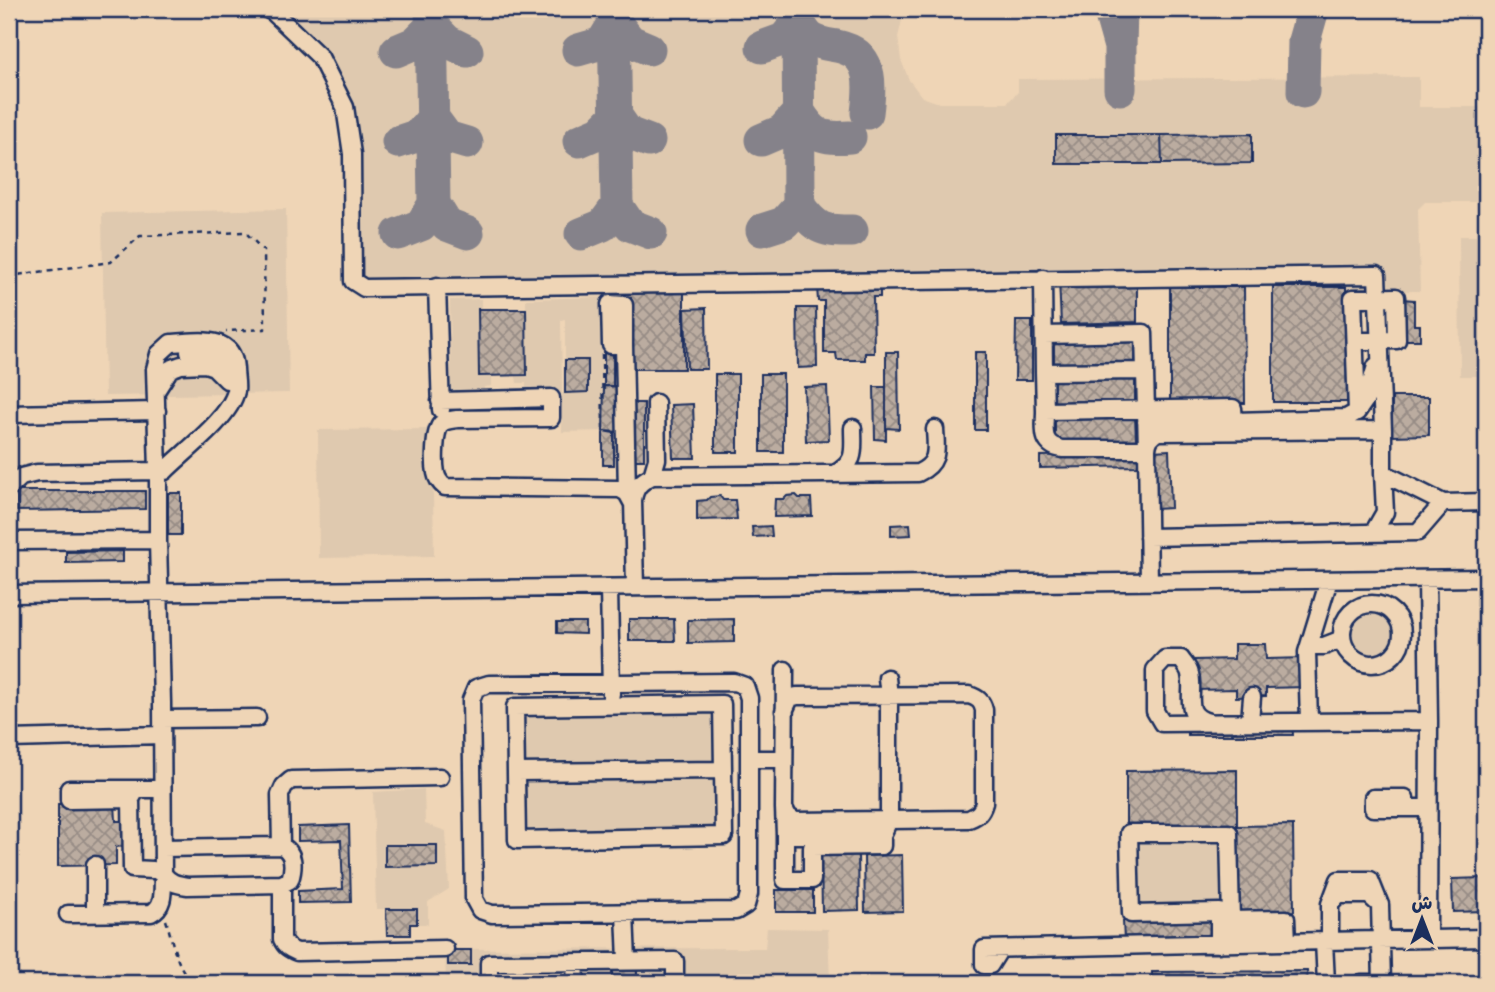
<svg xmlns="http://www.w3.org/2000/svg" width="1495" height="992" viewBox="0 0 1495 992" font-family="'Comic Neue','Playpen Sans Arabic',sans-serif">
  <defs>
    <pattern id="building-cross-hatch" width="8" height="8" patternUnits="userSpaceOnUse" patternTransform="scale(1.75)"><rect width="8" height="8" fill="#bbaca0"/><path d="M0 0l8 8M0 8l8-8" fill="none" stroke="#978c86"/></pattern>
  </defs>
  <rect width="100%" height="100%" fill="#efd5b6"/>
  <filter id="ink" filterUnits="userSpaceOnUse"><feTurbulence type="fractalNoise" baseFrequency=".0143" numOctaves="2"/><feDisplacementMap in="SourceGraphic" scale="14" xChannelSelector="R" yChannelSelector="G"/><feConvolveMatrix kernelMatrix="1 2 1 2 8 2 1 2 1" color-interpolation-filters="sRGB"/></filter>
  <g filter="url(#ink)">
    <path fill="#dfc9af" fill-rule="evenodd" d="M246,9H907L903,16L898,37L901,60L909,80L922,97L939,103H1007L1018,92V79L1419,77V107H1486V202H1425L1418,209L1420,291L1346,292L1345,283L349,291L346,165L341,124L327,87L309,59L280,30Z
      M286,209L289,393L105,396L102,213Z
      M1459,236H1486V376H1460Z
      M602,297L603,431L562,432V393L526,394V383H517L516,376L527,375L526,299ZM565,319V360H587V392L562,393L561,320Z
      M481,299V310H478L479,376L491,377V386L484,387V395L451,396L450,300Z
      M432,429L434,556L319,558L318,430Z
      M1334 634a38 38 0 1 1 76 0a38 38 0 1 1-76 0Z
      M728,698L730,842L511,846L509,701Z
      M424,789L425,824L446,831L449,889L428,902V924H417L416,909H376L373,792Z
      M1237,826L1238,912L1294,911V936L1123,921L1121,827Z
      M767,928L828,929L830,983H446L445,949L765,948Z"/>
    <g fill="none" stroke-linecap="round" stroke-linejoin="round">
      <path stroke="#85828a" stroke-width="33" d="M431,9L434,204
        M614,9L617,206
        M798,9L799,206
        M1108,9L1111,15L1120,47L1121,9
        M762,47L784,39L798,22C802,28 807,36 812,39C823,46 833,44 844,48C874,57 870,89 867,113
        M1120,47V89
        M578,50L602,43L615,22L630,41L649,49
        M396,51L415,43L432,26L447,41L467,51
        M1303,92L1304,41L1313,9
        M761,140L782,131L799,112C814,136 822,139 850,137
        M579,141L600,132L616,116L628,133L649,141
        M398,142L419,135L433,118L447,137L467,143
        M762,230L784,223L799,206C817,230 823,231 852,231
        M398,234L421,225L434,204L447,225L468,233
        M581,234L603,225L617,206L630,225L651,233"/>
    </g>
    <path fill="url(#building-cross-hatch)" stroke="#1b2f5e" stroke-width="2" d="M1252,134V163L1162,164L1161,135Z
      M1056,135H1161L1162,164H1056Z
      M1137,278V322L1061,324L1059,279Z
      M880,286V297H873L874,353H865V360H837L836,353H824V301H818L817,287Z
      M1170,287H1244L1245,403H1170Z
      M1273,287H1346L1347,402H1273Z
      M625,288H684V369H631V298H625Z
      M1402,299L1414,300V325H1420V340H1401Z
      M706,308L707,369H687L685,309Z
      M797,308H816L817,367L798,368Z
      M478,309H526L527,375L479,376Z
      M1016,321H1032V380H1015Z
      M1135,341V365L1054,367V342Z
      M613,352V386H604V353Z
      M886,352H898L899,429L886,428Z
      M975,352H986V430H975Z
      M565,360H588V392L565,393Z
      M715,374H738V452H715Z
      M761,374H783V452H761Z
      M1135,379V403L1054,404V380Z
      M604,386L621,387V432L603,431Z
      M827,386L829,440L806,441L804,387Z
      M874,387H886V440L875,439Z
      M1392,397H1429V435L1392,436Z
      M632,403H644V460H632Z
      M693,404L695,458H673L671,405Z
      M1135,416L1136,440L1055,441V417Z
      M603,431L614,433V465H603Z
      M1169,450L1171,508L1155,509L1153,451Z
      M1139,454V466L1040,468V456Z
      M17,491H145V509L17,511Z
      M168,493H181V535H168Z
      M796,495L799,498H811L812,516L774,517L775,499H784L787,496Z
      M720,496L723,500H735L737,519L697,520V501L707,500L710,497Z
      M910,524L911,535L891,536V525Z
      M771,526L772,536L753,537L752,527Z
      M123,551V562L66,563V552Z
      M629,619H674L675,641H629Z
      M734,619V642L688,643V620Z
      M557,622H585V634L557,633Z
      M1234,644H1265L1266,659L1305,658L1306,687L1266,688V696L1236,697V689L1195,690L1194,660L1234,659Z
      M1292,721L1293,735H1188V722Z
      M1237,770V826L1126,827V771Z
      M115,803L116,821H125V846L116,847V865L58,866V804Z
      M349,825L351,902L298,903V891L343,889L341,840L298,841V827Z
      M1293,825L1294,911L1238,912L1237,826Z
      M385,845H437V866L385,867Z
      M858,854L859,910L822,911L821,855Z
      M902,855L903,911L865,912L864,856Z
      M1483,878L1484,911L1453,912L1452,879Z
      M776,890H813V912H776Z
      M386,909H417V924H410V935H387Z
      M1212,919V938L1124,940L1123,921Z
      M448,950H471V965H448Z
      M612,966H637V977L612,978Z
      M1307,971L1308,983H1152V972Z
      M817,977V983H775V978Z"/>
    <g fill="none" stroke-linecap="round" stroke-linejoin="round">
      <defs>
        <path id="minor" d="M267,9L273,12L320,57L345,107L352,154L353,281L364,288L1377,275L1383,430L1158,432C1150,437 1148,440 1147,449L1149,582
          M1043,278L1044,372
          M437,286L441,410
          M1044,335L1144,333C1145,372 1146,411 1147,449H1062C1040,445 1045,429 1045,411L1233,408L1234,421L1146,422
          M624,345V305L610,304L611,345H624L627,493
          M189,352C218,352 221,356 232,381
          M156,391L170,369L181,365L205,364L214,367L227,380
          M440,401L551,398V418L457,419C451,420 445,420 441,424C434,432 434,463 436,473C437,479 440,483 445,487L620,489L627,493L633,504
          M656,403L657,459L652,476L918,473C940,463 936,449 935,429
          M1045,411L1044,372L1145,371
          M1357,412L1366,399L1376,366
          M9,414L157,411
          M1234,421L1346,418L1357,412L1353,298L1396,297L1397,340L1355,341
          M1383,430V473
          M835,474C857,461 853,452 853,428
          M9,488L21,477L37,473L158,471L155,369L159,354L171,343C197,342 233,333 235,369C235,376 237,384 236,391C230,418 185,451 165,471H158V540
          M1443,503L1486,502
          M1148,537L1418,532L1443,503L1383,473L1385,512L1373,533
          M9,541L158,540L162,703L163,874C170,883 176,884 187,886L282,884V939C285,946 289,949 297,952L445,949
          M1427,579L1429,721L1428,939
          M635,587L633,500C635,487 640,482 652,476
          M609,588L611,694
          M9,594L1486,578
          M1342 634a30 30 0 1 1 60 0a30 30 0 1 1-60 0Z
          M1310,642L1315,646H1324L1342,639
          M734,682L745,686L749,698V894L746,905L736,911L492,914L480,910L474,899L471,700L476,688L489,684Z
          M784,711L790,698L797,696L969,695C978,698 982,701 984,710V803C981,813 978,815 969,819L889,820L882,835V846L812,847V880H785V835H882
          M162,719L257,718
          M1250,721L1252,697
          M1309,721L1307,652L1329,580
          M1209,722C1181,715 1195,694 1190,674C1189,668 1184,664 1181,659H1165L1155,670V711L1162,723L1429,721
          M9,739L162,735
          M749,759H784
          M516,772L723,770L724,836L517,840L515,707L722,704L723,770
          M135,792L131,799L132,869L153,870
          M131,799L69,800V789H162
          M784,808L785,670
          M1405,808V798H1373V808H1428
          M785,835L784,808L788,816L795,821L889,820V696L887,678
          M281,846L280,795L284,786L291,780L440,777
          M163,848L281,846C295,852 294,867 290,880L282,884
          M95,865V914
          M1330,904L1339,880H1370L1380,905L1382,983
          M625,913L627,961
          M68,914L151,913C166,906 162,888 163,874L160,873
          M1330,941V904L1339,895H1369L1380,905
          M1219,944V912L1131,914L1129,833H1229L1231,920L1286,919L1287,942
          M1219,944L1228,932H1275
          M1000,949L990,965H984V949C1098,946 1211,944 1324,941
          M489,983V963L675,961V983
          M575,983L576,963
          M1326,983L1324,941L1486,938
          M1361,983H1374"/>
      </defs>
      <use href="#minor" stroke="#1b2f5e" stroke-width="21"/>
      <path stroke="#1b2f5e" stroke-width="2.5" stroke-dasharray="5 5" stroke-linecap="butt" d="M9,276L111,262L140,236L245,232L264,251L265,329L226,331
        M602,354L603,431
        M166,920C173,941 176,971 195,983"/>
      <use href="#minor" stroke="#efd5b6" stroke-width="16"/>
    </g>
  </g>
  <rect width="1495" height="992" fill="none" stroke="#efd5b6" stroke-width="35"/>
  <rect x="18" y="18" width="1460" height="957" fill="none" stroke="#1b2f5e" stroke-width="2.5" filter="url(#ink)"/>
  <g transform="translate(1422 919)" stroke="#efd5b6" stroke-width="5" paint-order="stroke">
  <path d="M0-5L12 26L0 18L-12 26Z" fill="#1b2f5e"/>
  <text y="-10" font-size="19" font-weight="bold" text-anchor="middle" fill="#1b2f5e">ش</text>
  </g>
</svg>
